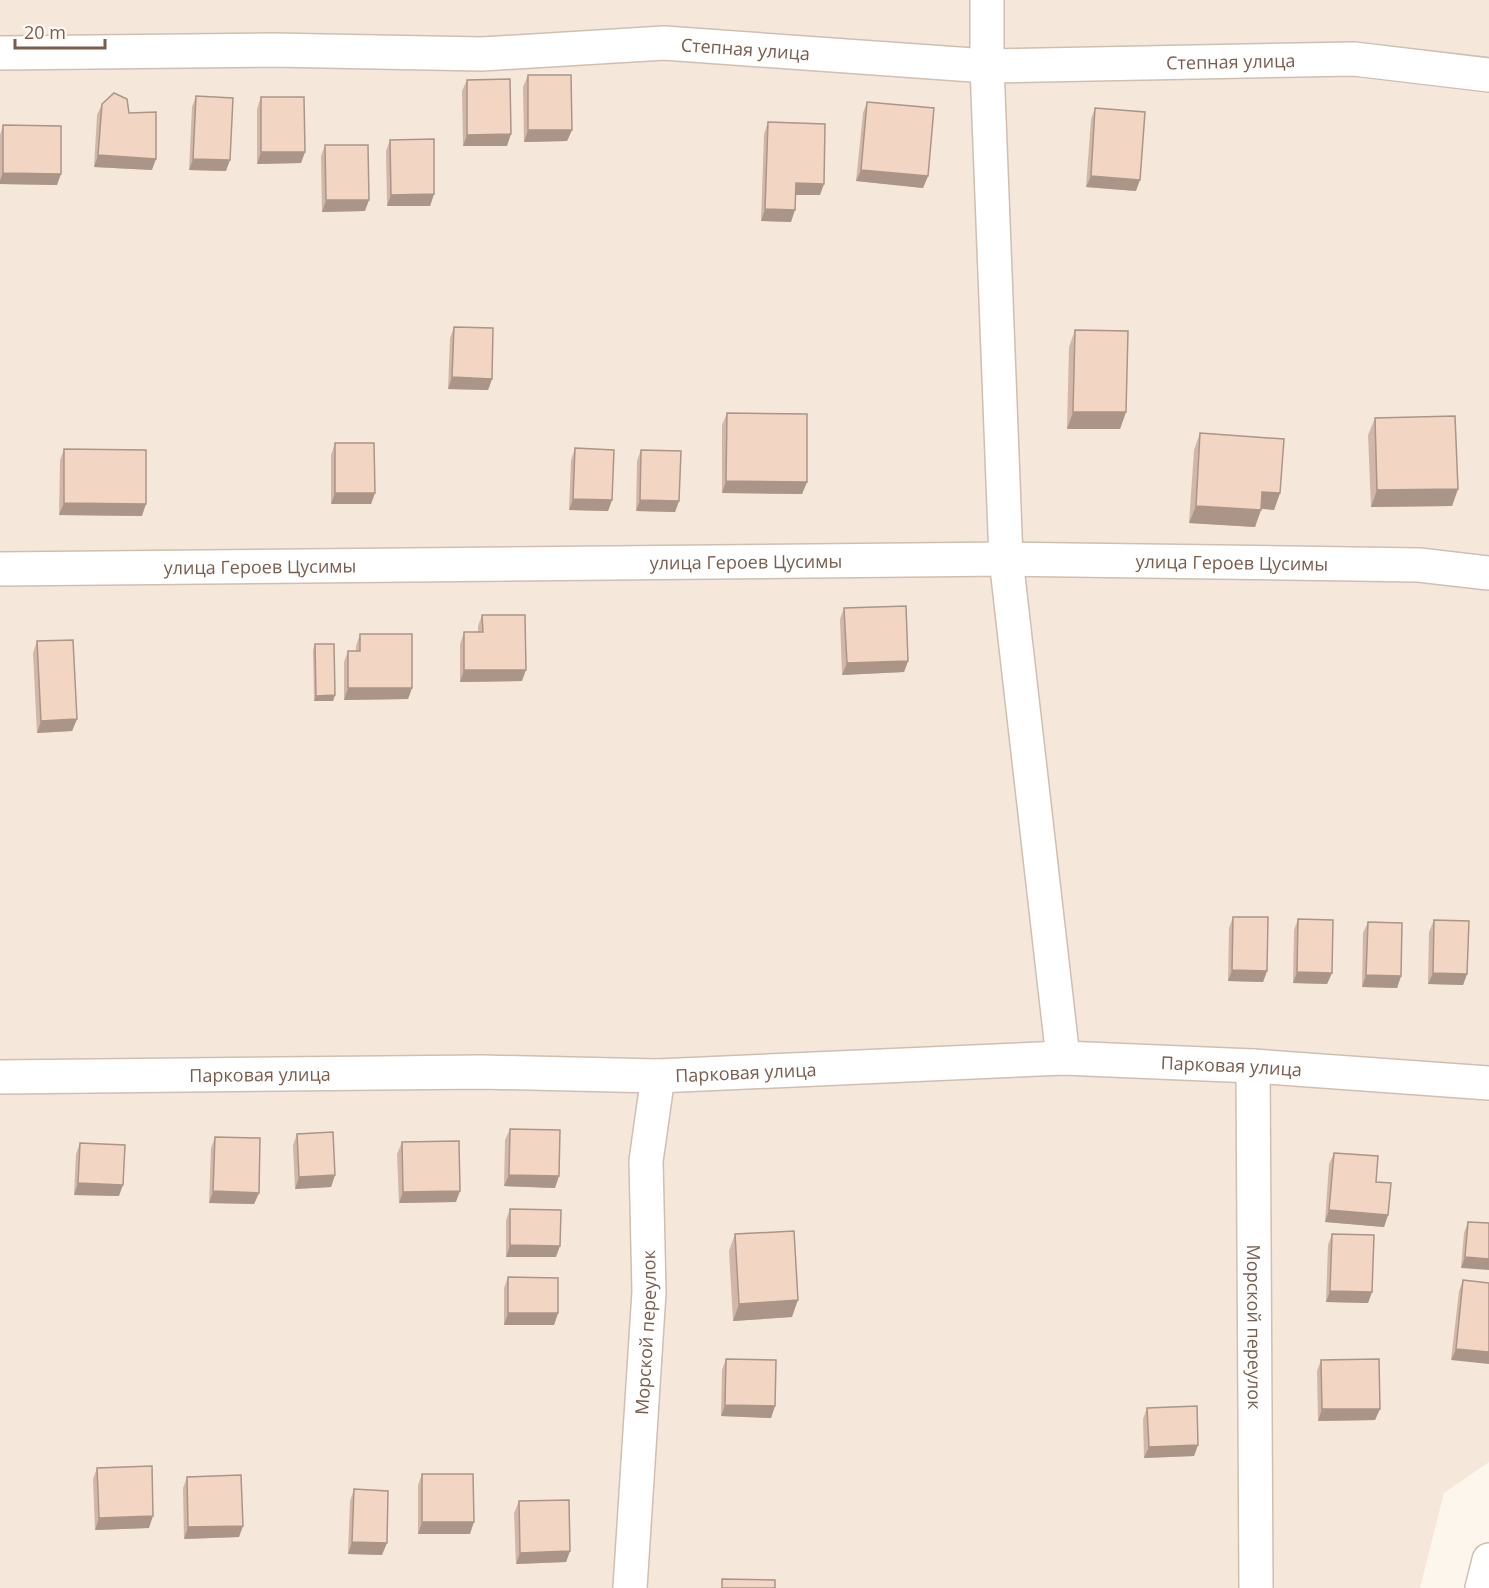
<svg xmlns="http://www.w3.org/2000/svg" width="1489" height="1588" viewBox="0 0 1489 1588" font-family="'Open Sans',sans-serif">
  <rect width="100%" height="100%" fill="#fdf6ec"/>
  <path fill="#f5e8da" d="M0,0H1489V1462L1444,1493L1420,1588H0Z"/>
  <g fill="none" stroke-linecap="round" stroke-linejoin="round">
    <defs>
      <g id="minor">
        <path d="M987,0V66L1006,559L1063,1058"/>
        <path id="s1" d="M0,53L272,50L482,54L664,43L987,66L1354,59L1489,75"/>
        <path id="s2" d="M0,569L1006,559L1419,565L1489,573"/>
        <path id="s3" d="M1253,1066L1256,1588"/>
        <path id="s4" d="M0,1077L482,1072L658,1076L1063,1058L1253,1066L1489,1083"/>
        <path id="s5" d="M630,1588L649,1292L646,1161L658,1076"/>
        <path d="M1482,1588L1489,1560"/>
      </g>
    </defs>
    <use href="#minor" stroke="#d1beb0" stroke-width="36"/>
    <use href="#minor" stroke="#fff" stroke-width="33"/>
  </g>
  <path fill="#d1b7a8" d="M528,75L572,130L567,141L524,142L523,87Z
    M467,80L507,146H463L462,91Z
    M196,96L226,171L189,170L192,107Z
    M261,97L305,152L301,163L257,164V109Z
    M867,102L928,176L923,188L856,181L863,113Z
    M102,104L129,113L152,170L94,167L97,115Z
    M1095,108L1136,191L1086,187L1091,119Z
    M768,122L820,195H795L791,222L761,221L764,134Z
    M3,125L57,185L0,184V135Z
    M390,140L434,194L430,206H387L386,151Z
    M325,145L365,211L322,212L321,156Z
    M454,327L492,379L488,390L448,389L450,338Z
    M1075,330L1126,412L1120,429H1067L1069,347Z
    M727,413L807,482L802,494L722,493V425Z
    M1375,418L1458,489L1452,506L1371,507L1368,435Z
    M1200,433L1280,493L1274,510L1261,509L1255,527L1189,523L1194,450Z
    M335,443L375,493L371,504H331V455Z
    M575,448L612,500L608,511L569,510L571,460Z
    M64,449L142,516L59,515L60,460Z
    M641,450L679,501L675,512L636,511L637,461Z
    M844,608L908,661L904,672L842,675L840,619Z
    M482,615L522,681L460,682V644L464,632H478V626Z
    M360,634L412,688L408,699L344,700V662L348,651H356V646Z
    M37,641L77,719L72,731L37,733L33,653Z
    M315,644L335,695L333,701H314L313,650Z
    M1233,917L1267,971L1263,982L1228,981L1229,928Z
    M1298,919L1332,973L1327,984L1293,983L1294,930Z
    M1434,920L1467,974L1463,985L1428,984L1429,932Z
    M1368,922L1401,976L1397,988L1362,987L1363,933Z
    M510,1129L555,1188L504,1186L505,1140Z
    M297,1134L335,1175L331,1187L295,1189L293,1145Z
    M215,1137L259,1193L254,1204L209,1203L211,1148Z
    M402,1142L456,1202L399,1203L397,1154Z
    M80,1143L119,1196L74,1195L76,1154Z
    M1334,1153L1376,1182L1388,1215L1384,1227L1325,1222L1329,1164Z
    M510,1209L556,1257H506V1220Z
    M1468,1222L1489,1223L1461,1268L1464,1233Z
    M735,1234L792,1317L733,1321L729,1251Z
    M1332,1234L1372,1292L1368,1303L1326,1302L1328,1245Z
    M508,1277L558,1313L554,1325H504V1288Z
    M1463,1280L1489,1283L1451,1360L1459,1291Z
    M726,1359L775,1406L771,1418L721,1416L722,1370Z
    M1321,1360L1380,1409L1375,1420L1318,1421L1317,1371Z
    M1147,1408L1198,1445L1194,1456L1144,1458L1143,1419Z
    M97,1468L149,1528L95,1530L93,1479Z
    M422,1474L470,1534H418V1485Z
    M187,1477L239,1537L184,1539L183,1488Z
    M354,1489L382,1555L348,1554L350,1501Z
    M519,1501L570,1551L566,1562L516,1564L514,1513Z"/>
  <path fill="#aa9588" d="M528,130H572L567,141L524,142Z
    M511,134L507,146H463L467,135Z
    M261,152H305L301,163L257,164Z
    M98,155L156,159L152,170L94,167Z
    M193,159L230,160L226,171L189,170Z
    M861,170L928,176L923,188L856,181Z
    M3,173L61,174L57,185L0,184V180Z
    M1091,176L1140,180L1136,191L1086,187Z
    M796,183L824,184L820,195H792Z
    M434,194L430,206H387L391,195Z
    M326,200H369L365,211L322,212Z
    M765,209L795,210L791,222L761,221Z
    M452,377L492,379L488,390L448,389Z
    M1073,412H1126L1120,429H1067Z
    M726,481L807,482L802,494L722,493Z
    M1458,489L1452,506L1371,507L1377,490Z
    M1262,492L1280,493L1274,510L1256,508Z
    M335,493H375L371,504H331Z
    M573,499L612,500L608,511L569,510Z
    M640,500L679,501L675,512L636,511Z
    M64,503L146,504L142,516L59,515Z
    M1196,506L1261,510L1255,527L1189,523Z
    M908,661L904,672L842,675L847,663Z
    M464,670H526L522,681L460,682Z
    M348,688H412L408,699L344,700Z
    M335,695L333,701H314L316,696Z
    M77,719L72,731L37,733L41,721Z
    M1232,970L1267,971L1263,982L1228,981Z
    M1297,972L1332,973L1327,984L1293,983Z
    M1433,973L1467,974L1463,985L1428,984Z
    M1366,975L1401,976L1397,988L1362,987Z
    M335,1175L331,1187L295,1189L299,1177Z
    M509,1175L559,1176L555,1188L504,1186Z
    M78,1183L123,1185L119,1196L74,1195Z
    M213,1191L259,1193L254,1204L209,1203Z
    M460,1191L456,1202L399,1203L403,1192Z
    M1329,1210L1388,1215L1384,1227L1325,1222Z
    M510,1245L560,1246L556,1257H506Z
    M1465,1257L1489,1259V1270L1461,1268Z
    M1330,1291L1372,1292L1368,1303L1326,1302Z
    M798,1300L792,1317L733,1321L739,1304Z
    M508,1313H558L554,1325H504Z
    M1456,1349L1489,1352V1364L1451,1360Z
    M725,1405L775,1406L771,1418L721,1416Z
    M1322,1409H1380L1375,1420L1318,1421Z
    M1198,1445L1194,1456L1144,1458L1149,1447Z
    M153,1516L149,1528L95,1530L99,1518Z
    M422,1522H474L470,1534H418Z
    M243,1526L239,1537L184,1539L188,1527Z
    M352,1542L387,1543L382,1555L348,1554Z
    M570,1551L566,1562L516,1564L520,1553Z"/>
  <path fill="#f3d5c3" stroke="#aa9588" stroke-width="1.5" d="M528,75H571L572,130H528Z
    M510,79L511,134L467,135V80Z
    M114,93L127,99L129,113L156,112V159L98,155L102,104Z
    M196,96L233,98L230,160L193,159Z
    M261,97H304L305,152H261Z
    M867,102L934,108L928,176L861,170Z
    M1095,108L1145,112L1140,180L1091,176Z
    M768,122L825,124L824,184L796,183L795,210L765,209Z
    M3,125L61,126V174L3,173Z
    M434,139V194L391,195L390,140Z
    M325,145H368L369,200H326Z
    M454,327L493,328L492,379L452,377Z
    M1075,330L1128,331L1126,412H1073Z
    M727,413L807,414V482L726,481Z
    M1455,416L1458,489L1377,490L1375,418Z
    M1200,433L1284,439L1280,493L1262,492L1261,510L1196,506Z
    M335,443H374L375,493H335Z
    M575,448L614,450L612,500L573,499Z
    M64,449L146,450V504L64,503Z
    M641,450L681,451L679,501L640,500Z
    M906,606L908,661L847,663L844,608Z
    M482,615H525L526,670H464V632H483Z
    M360,634H412V688H348V651H360Z
    M73,640L77,719L41,721L37,641Z
    M315,644H334L335,695L316,696Z
    M1233,917H1268L1267,971L1232,970Z
    M1298,919L1333,920L1332,973L1297,972Z
    M1434,920L1469,921L1467,974L1433,973Z
    M1368,922L1402,923L1401,976L1366,975Z
    M510,1129L560,1130L559,1176L509,1175Z
    M333,1132L335,1175L299,1177L297,1134Z
    M215,1137L260,1138L259,1193L213,1191Z
    M459,1141L460,1191L403,1192L402,1142Z
    M80,1143L125,1145L123,1185L78,1183Z
    M1334,1153L1378,1156L1376,1182L1391,1183L1388,1215L1329,1210Z
    M510,1209L561,1210L560,1246L510,1245Z
    M1468,1222L1489,1223V1259L1465,1257Z
    M794,1231L798,1300L739,1304L735,1234Z
    M1332,1234L1374,1235L1372,1292L1330,1291Z
    M508,1277L558,1278V1313H508Z
    M1463,1280L1489,1283V1352L1456,1349Z
    M726,1359L776,1360L775,1406L725,1405Z
    M1379,1359L1380,1409H1322L1321,1360Z
    M1197,1406L1198,1445L1149,1447L1147,1408Z
    M152,1466L153,1516L99,1518L97,1468Z
    M422,1474H473L474,1522H422Z
    M241,1475L243,1526L188,1527L187,1477Z
    M354,1489L388,1491L387,1543L352,1542Z
    M569,1500L570,1551L520,1553L519,1501Z
    M722,1579L775,1580V1588H722Z"/>
  <g text-anchor="middle" dominant-baseline="central" stroke-width="4.5" stroke-linejoin="round" paint-order="stroke">
    <g font-size="18" fill="#7a5c4d" stroke="#fffaf3">
      <text stroke="none"><textPath href="#s1" startOffset="746">Степная улица</textPath></text>
      <text stroke="none"><textPath href="#s1" startOffset="1232">Степная улица</textPath></text>
      <text stroke="none"><textPath href="#s2" startOffset="746">улица Героев Цусимы</textPath></text>
      <text stroke="none"><textPath href="#s2" startOffset="1232">улица Героев Цусимы</textPath></text>
      <text stroke="none"><textPath href="#s2" startOffset="260">улица Героев Цусимы</textPath></text>
      <text stroke="none"><textPath href="#s4" startOffset="1232">Парковая улица</textPath></text>
      <text stroke="none"><textPath href="#s4" startOffset="746">Парковая улица</textPath></text>
      <text stroke="none"><textPath href="#s4" startOffset="260">Парковая улица</textPath></text>
      <text stroke="none"><textPath href="#s3" startOffset="261">Морской переулок</textPath></text>
      <text stroke="none"><textPath href="#s5" startOffset="256">Морской переулок</textPath></text>
    </g>
  </g>
  <path d="M15 39v9h90v-9" fill="none" stroke="#7a5c4d" stroke-width="3"/>
  <text x="24" y="39" font-size="18" fill="#7a5c4d" stroke="#fffaf3" stroke-width="4.5" paint-order="stroke">20 m</text>
</svg>
